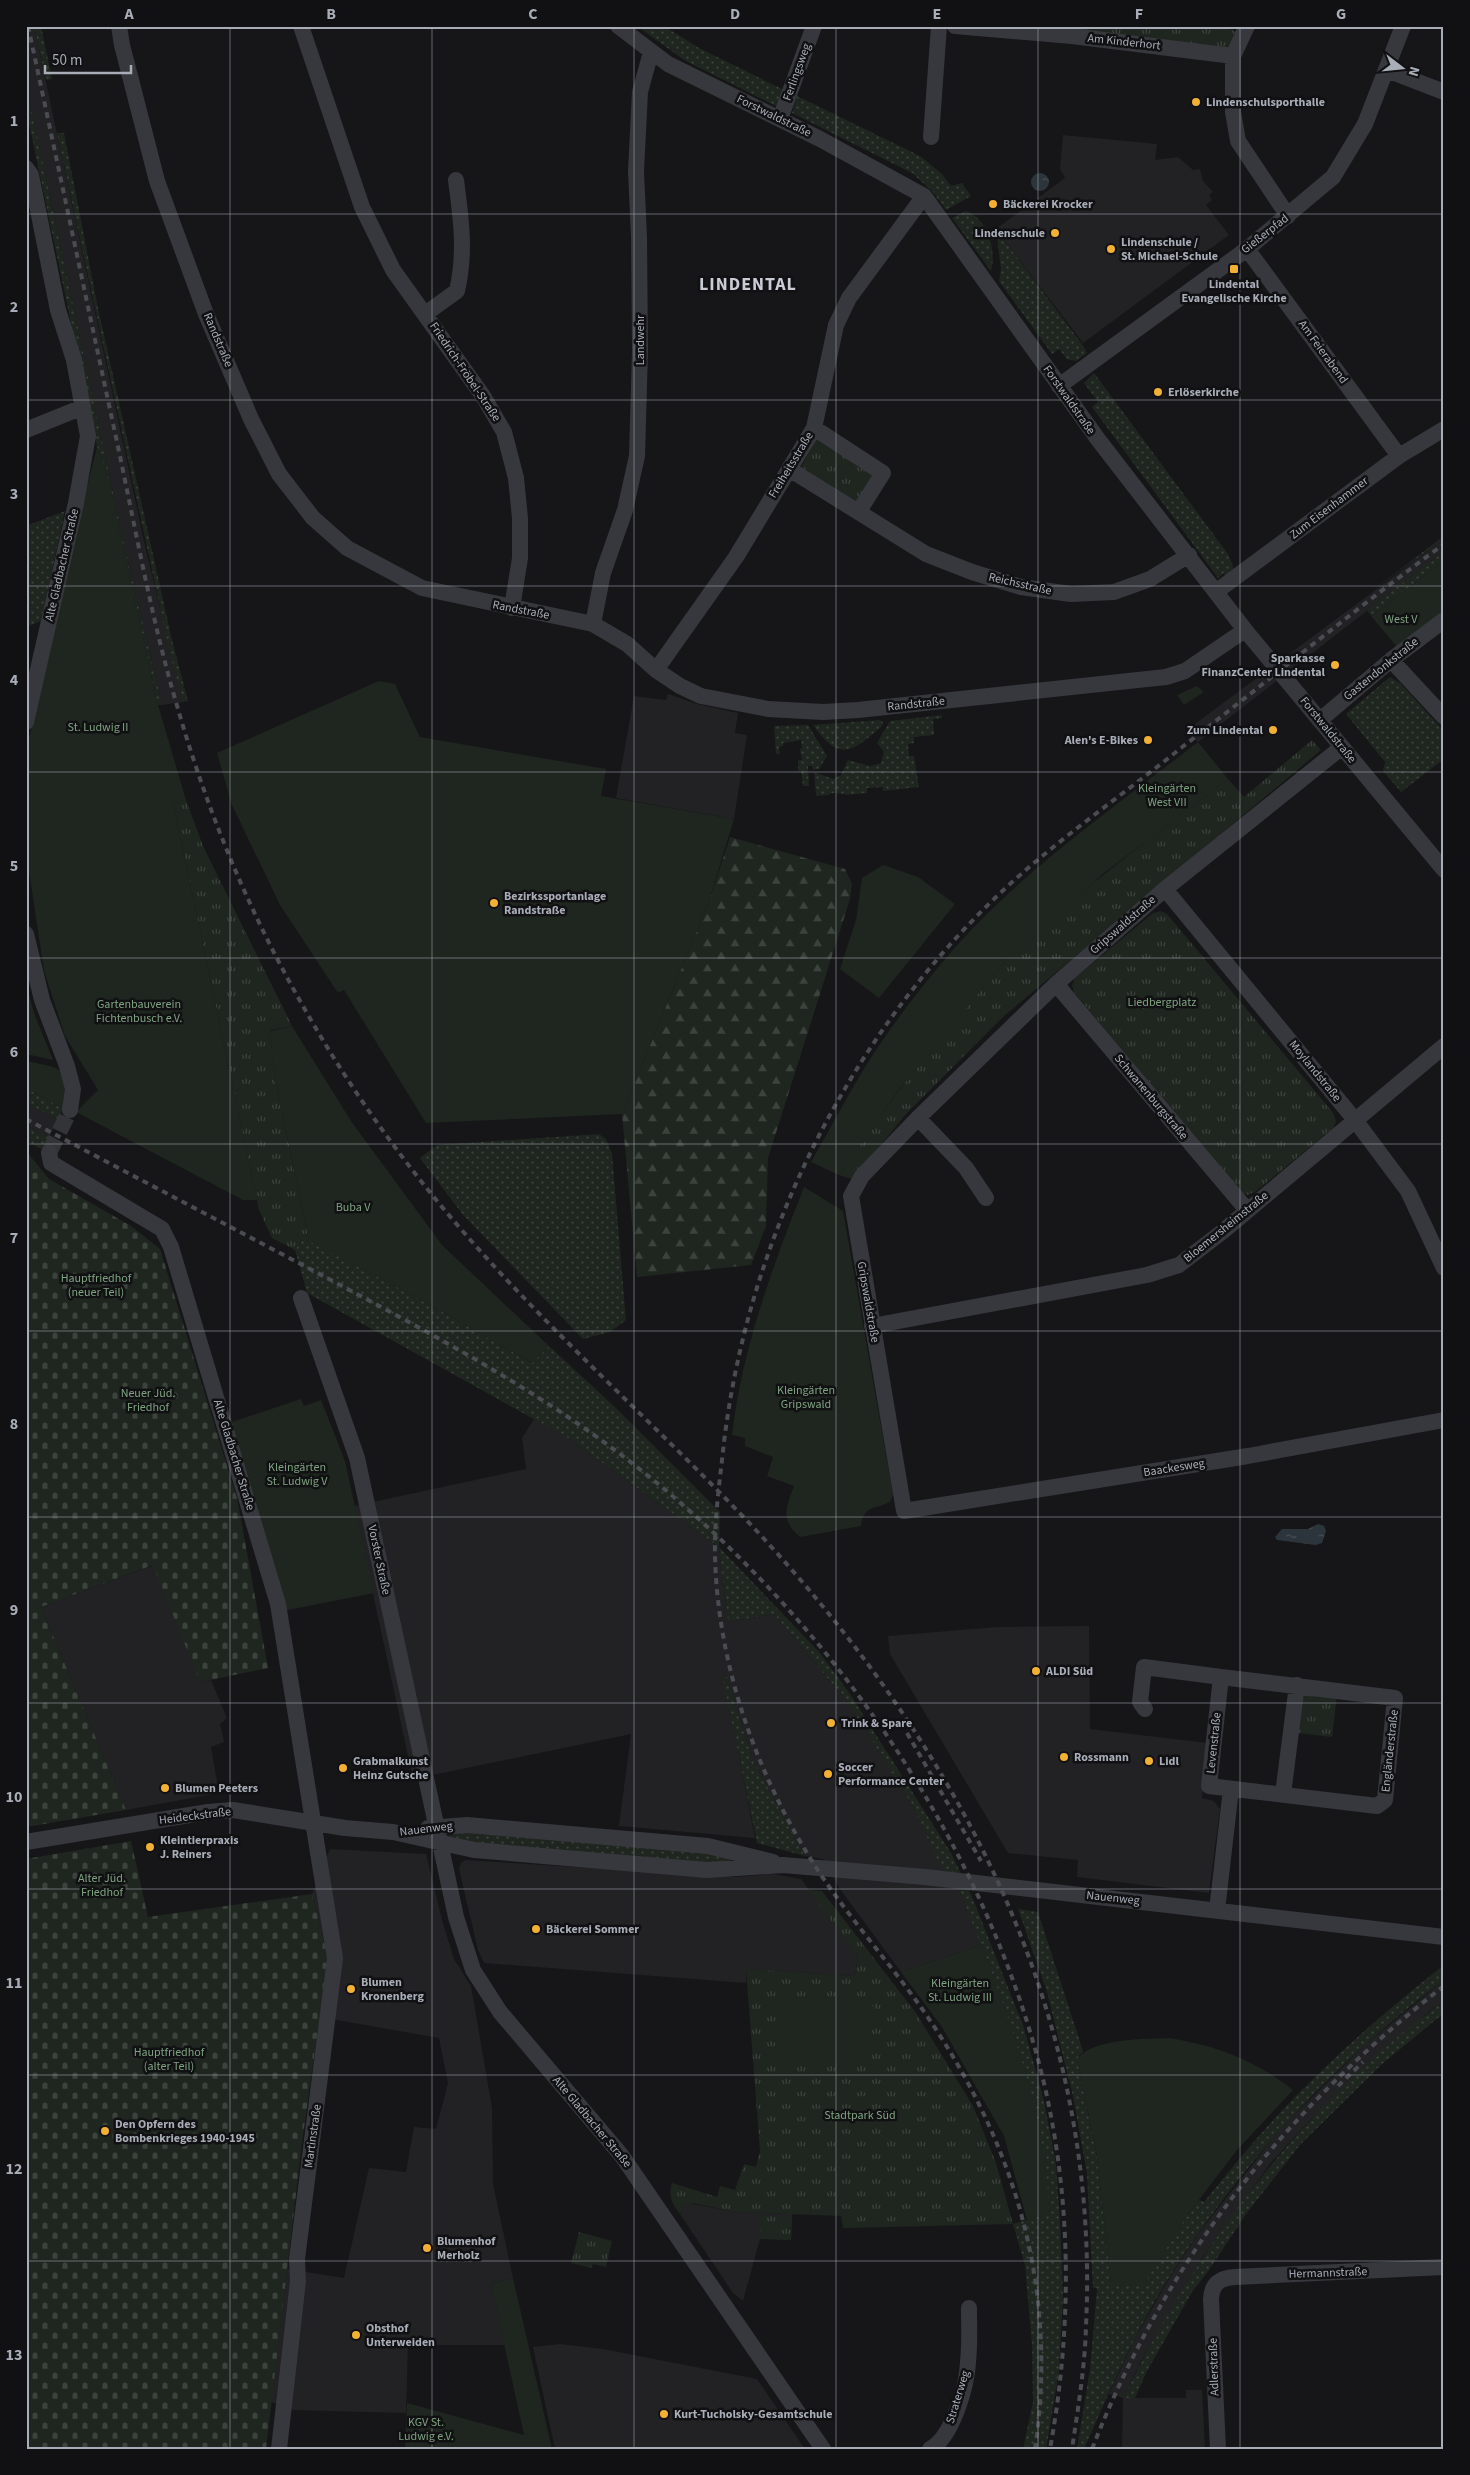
<svg xmlns="http://www.w3.org/2000/svg" width="1470" height="2475" viewBox="0 0 1470 2475" font-family="'Source Sans 3',sans-serif">
  <defs>
    <pattern id="grass-dots" width="8" height="8" patternUnits="userSpaceOnUse" patternTransform="scale(1.25)"><rect width="8" height="8" fill="#1e261f"/><path d="M2 2h.1M6 6h.1" fill="none" stroke="#3c433d" stroke-width="1.8" stroke-linecap="round"/></pattern>
    <pattern id="forest-firs" width="22" height="20" patternUnits="userSpaceOnUse" patternTransform="scale(1.25)"><rect width="22" height="20" fill="#1e261f"/><path d="M5 1l3.5 6h-7zM16 11l3.5 6h-7z" fill="#3c433d"/></pattern>
    <pattern id="cemetery-stones" width="16" height="16" patternUnits="userSpaceOnUse" patternTransform="scale(1.25)"><rect width="16" height="16" fill="#1e261f"/><path d="M2 7V4a2 2 0 0 1 4 0v3zM10 15v-3a2 2 0 0 1 4 0v3z" fill="#3c433d"/></pattern>
    <pattern id="park-tufts" width="24" height="20" patternUnits="userSpaceOnUse" patternTransform="scale(1.25)"><rect width="24" height="20" fill="#1e261f"/><path d="M3 7l-1-3M5 7V3M7 7l1-3M15 17l-1-3M17 17v-4M19 17l1-3" fill="none" stroke="#3c433d"/></pattern>
    <pattern id="water-ripples" width="26" height="14" patternUnits="userSpaceOnUse" patternTransform="scale(1.25)"><rect width="26" height="14" fill="#2c353c"/><path d="M2 4q2-2 4 0t4 0M15 11q2-2 4 0t4 0" fill="none" stroke="#485056"/></pattern>
  </defs>
  <rect width="100%" height="100%" fill="#161618"/>
  <path fill="#222225" d="M26,26H34L145,546L183,702L162,705L124,544L26,84Z
    M1063,135L1157,144L1155,160L1178,157L1193,170L1200,169L1203,181L1213,192L1209,195L1212,200L1206,205L1229,235L1083,343L996,229L1065,178L1060,169Z
    M1444,539V551L1198,742L1184,732Z
    M668,694L697,704L738,713L735,733L747,735L734,819L616,798L634,696L666,700Z
    M26,1103L58,1120L49,1137L26,1125Z
    M534,1419L568,1438L719,1547L728,1622L774,1614L849,1704L914,1808L936,1856L963,1898L982,1945L901,1972L840,1889L823,1859L805,1856L752,1758L727,1677L723,1675L755,1838L619,1826L631,1734L413,1779L354,1506L526,1469L522,1438Z
    M154,1565L201,1682L211,1680L227,1718L220,1724L224,1742L211,1747L219,1793L126,1810L41,1607Z
    M1089,1626L1090,1729L1207,1743L1202,1798L1214,1801L1220,1809L1209,1893L1077,1877L1078,1860L1008,1853L890,1654L888,1636L997,1627Z
    M330,1849L426,1854L442,1920L454,1959L471,1986L492,2108L493,2184L513,2278L491,2284L505,2345H408L406,2413L292,2410L271,2402L287,2269L344,2278L369,2168L406,2172L414,2127L436,2129L448,2083L439,2038L320,2017L328,1957L312,1894Z
    M465,1860L736,1877L773,1874L801,1879L858,1956L855,1976L746,1969V1983L484,1963L478,1950L459,1869L461,1863Z
    M1444,1980V2001L1428,2012L1310,2120L1270,2164L1202,2258L1139,2365L1123,2398H1186V2390H1202L1205,2449H1122L1123,2398L1109,2394L1134,2340L1170,2277L1201,2230L1282,2127L1366,2044Z
    M688,2203L735,2212L792,2214L791,2240L760,2239L743,2301L733,2293L680,2214L683,2206Z
    M560,2344L603,2349L757,2379L805,2449H555L533,2347Z"/>
  <path fill="url(#grass-dots)" d="M34,26H41L52,79L46,80Z
    M637,26H664L699,48L784,90L778,107L684,60Z
    M26,84L124,544L162,705H158L107,474L97,447L87,399L26,109Z
    M797,96L920,156L942,174L951,186L962,183L971,196L946,210L932,191L912,173L792,113Z
    M57,133H64L98,308L172,640L188,701L183,702L170,653Z
    M966,211C987,218 997,250 991,271L952,218Z
    M996,229L1084,347L1087,353L1076,361L1067,359L1059,349L1052,354L999,281L1001,269Z
    M1094,373L1228,554L1233,566V573L1227,578L1224,573L1218,578L1092,407L1098,402L1084,383Z
    M65,511L41,621L26,627V526Z
    M1444,536V539L1374,589Z
    M1444,551V561L1371,616L1367,610Z
    M1390,677L1400,683L1444,731V759L1401,792L1383,771L1385,762L1346,714Z
    M942,715V718L933,719L934,735L914,737V743L908,744L909,756H914L919,787L883,791V787L867,788V793L845,795L844,792V794L830,793L829,795L816,796L814,772L833,779L841,775L848,760L870,766L881,763L884,752L877,743L890,721Z
    M880,720L883,722L881,727C851,753 839,762 813,725Z
    M808,725L827,756L819,769L813,770L812,766H808L809,786H803L801,771H798V760H802L800,749L802,748L801,740L783,743V746L779,747L780,754H776L774,726Z
    M26,1088L63,1108L58,1120L26,1103Z
    M26,1125L49,1137L42,1149L26,1141Z
    M599,1134L606,1139L612,1154L626,1320L610,1332L583,1339L463,1215L420,1158L437,1145Z
    M303,1237L427,1303L532,1363L549,1346L616,1408L720,1512L719,1547L820,1653L850,1694L951,1853L973,1899L1024,2028L1044,2101L1056,2164L1060,2223L1063,2296L1059,2371L1046,2449H1023L1033,2402L1032,2345L1025,2265L1013,2224L1049,2213L1005,2010L963,1898L936,1857L914,1808L849,1704L774,1614L728,1622L719,1547L568,1438L307,1293L295,1250Z
    M722,1675L727,1677L752,1758L805,1856L757,1843Z
    M451,1832L708,1851L728,1857L731,1861L727,1864L474,1845L449,1836Z
    M1018,1909L1038,1912L1083,2051L1077,2059L1097,2156L1111,2283L1189,2213L1199,2200L1204,2202C1236,2163 1268,2123 1304,2088C1348,2044 1395,2003 1444,1965V1980C1336,2061 1243,2161 1170,2276C1136,2330 1110,2390 1084,2449H1077L1090,2369L1097,2288H1093L1087,2174L1073,2096L1047,1992Z
    M1444,2001V2013L1382,2064L1300,2145L1246,2214L1209,2270L1192,2292L1147,2371L1135,2398H1123C1198,2245 1304,2102 1444,2001Z"/>
  <path fill="url(#forest-firs)" d="M730,837L845,869L852,884L850,899L768,1158L766,1226L751,1265L637,1277L622,1114L709,901Z"/>
  <path fill="url(#cemetery-stones)" d="M26,1151L49,1179L131,1226L160,1249L237,1498L268,1668L200,1682L153,1565L41,1607L126,1810L26,1827Z
    M131,1841L148,1917L312,1894L328,1957L302,2143L266,2449H26V1859Z"/>
  <path fill="url(#park-tufts)" d="M1050,26H1222L1237,32L1229,48Z
    M819,437L875,474L856,503L801,468L815,439Z
    M1312,740L1321,750L1004,1016L906,1114L853,1179L839,1175C877,1119 917,1064 962,1012C975,997 987,980 1001,966C1071,896 1150,838 1228,779L1244,797Z
    M186,800L203,846L292,1026L270,1030L274,1073L309,1241L303,1238L295,1250L272,1238L259,1210L173,803Z
    M1161,911L1167,914L1334,1114L1336,1122L1333,1128L1255,1192L1247,1195L1241,1192L1074,992L1072,985L1075,978L1153,913Z
    M1304,1694L1337,1695L1332,1737L1298,1733Z
    M808,1890L822,1891L916,2013L973,2106L996,2163L1013,2224L843,2228L841,2216L735,2212L693,2203L683,2206L680,2214C672,2203 668,2197 672,2183L717,2197L720,2186L735,2190L744,2164L756,2167L760,2151L746,1969L855,1976L858,1956Z
    M760,2216L792,2217L791,2240L760,2239Z
    M579,2232L612,2241L606,2267L593,2264L591,2268L571,2263Z"/>
  <path fill="#1e261f" d="M97,447L107,473L158,705L186,800L173,803L257,1200H243L76,1112L98,1090L65,1036L44,971L26,851V752L77,527Z
    M1444,561V610L1398,648L1371,616Z
    M379,681L395,684L420,737L606,769L601,796L734,819L709,901L622,1114L426,1123L344,990L338,993L280,905L232,805L217,753Z
    M1197,686L1204,692L1184,705L1177,695Z
    M1198,742L1228,779L1104,873L999,968L898,1091L839,1175L811,1162C829,1131 846,1098 865,1067C889,1029 917,992 946,958C1018,873 1111,810 1198,742Z
    M883,865L918,877L955,904L879,998L840,969L856,920L862,878Z
    M26,984L34,1013L53,1060L26,1054Z
    M292,1026L351,1121L442,1245L549,1346L532,1363L427,1303L309,1241L274,1073L270,1031Z
    M26,1061C65,1069 68,1066 63,1108L26,1088Z
    M804,1187L843,1211L893,1494L891,1501C876,1511 864,1503 861,1526L800,1537C780,1520 786,1508 794,1486L767,1476L773,1457L745,1446V1438L732,1435C742,1349 772,1268 804,1187Z
    M301,1399L304,1406L321,1400L345,1461L374,1593L283,1611L229,1423Z
    M982,1945C1013,2031 1048,2122 1049,2214L1027,2220L1004,2136L942,2027L901,1972Z
    M779,1999L874,2006L869,2066L774,2059Z
    M1170,2038C1217,2046 1255,2060 1293,2090L1237,2150L1189,2213L1144,2284H1111L1097,2156L1077,2059C1093,2038 1145,2039 1170,2038Z
    M513,2278L552,2449H405L407,2403L524,2435L491,2284Z"/>
  <path fill="url(#water-ripples)" d="M1031 182a9 9 0 1 1 18 0a9 9 0 1 1-18 0Z
    M1318,1524L1324,1526L1326,1531L1322,1543L1316,1545L1277,1540L1275,1537L1282,1529H1308Z"/>
  <g fill="none" stroke-linecap="round" stroke-linejoin="round">
    <path stroke="#333438" stroke-width="16" stroke-dasharray="16 8" stroke-linecap="butt" d="M49,1153L70,1110"/>
    <path stroke="#37383d" stroke-width="16" d="M119,26L122,45L157,181L206,314L251,419L279,474L313,518L347,548L422,588L593,624L627,644L656,670L680,686L701,696L768,709L823,712L858,710L1166,677L1185,671L1245,630
      M301,26L362,207L393,270L483,396L504,432L516,478L520,518V558L512,608
      M618,26L668,64L820,139L924,196L1097,438L1245,630L1444,870
      M955,26L1072,36L1233,56
      M1247,26L1233,56V112L1238,141L1288,216
      M1387,70L1444,92
      M780,119L814,26
      M931,137L939,26
      M26,168L31,175L58,310L74,360L88,436L76,503L26,722
      M1247,249L1399,456
      M425,314L457,291C466,252 461,218 456,180
      M1059,386L1247,249L1333,177L1365,124L1403,26
      M814,428L883,473L859,511
      M26,430L83,407
      M789,469L926,554L972,572L1021,587L1071,594L1114,592L1150,579L1189,555
      M1217,591L1399,456L1444,429
      M593,624L603,573L625,510L637,456L640,350L639,237L636,171L640,92L651,52
      M1391,660L1444,717
      M656,670L736,557L814,428L836,325L849,298L924,196
      M1320,720L1391,660L1444,620
      M1342,747L1165,889L1056,984L918,1118L862,1176L851,1196L904,1511L1248,1456L1444,1420
      M1165,889L1355,1120L1408,1191L1444,1268
      M26,934L42,1000L67,1066L73,1089L70,1110
      M1056,984L1247,1210
      M918,1118L966,1168L986,1198
      M49,1153L51,1163L162,1229L171,1247L278,1604L335,1958L297,2259L298,2281L279,2449
      M301,1298L357,1458L456,1917L473,1970L500,2012L622,2156L823,2449
      M872,1326L1147,1275L1179,1265L1222,1232L1444,1046
      M1145,1709L1140,1702L1144,1667L1221,1677L1209,1786L1377,1806L1385,1800L1395,1698L1221,1677
      M1283,1794L1297,1685
      M428,1828L467,1825L708,1846L773,1862
      M26,1842L208,1812L233,1810L345,1828L393,1832L474,1850L707,1870L783,1865L925,1877L1444,1937
      M1217,1910L1231,1789
      M930,2449C952,2438 967,2386 968,2362C970,2344 969,2326 969,2308
      M1218,2449L1211,2299C1212,2283 1220,2278 1235,2277L1444,2267"/>
    <path stroke="#4a4c52" stroke-width="4" stroke-dasharray="6 5" stroke-linecap="butt" d="M28,26C58,165 87,303 117,442C136,531 152,622 178,709C207,810 247,907 299,999C348,1087 407,1169 474,1244C562,1343 662,1431 753,1527C961,1749 1101,2016 1086,2326C1085,2367 1078,2408 1072,2449
      M26,1119C131,1175 237,1230 342,1286C439,1338 536,1390 624,1457C819,1605 978,1829 1040,2067C1072,2191 1073,2323 1050,2449
      M907,1733L981,1861
      M1338,2086L1363,2062
      M1035,2449C1059,2286 1014,2139 920,2006C887,1960 848,1916 817,1869C757,1776 718,1667 715,1557C714,1519 720,1480 724,1442C749,1238 846,1042 994,899C1052,843 1119,798 1181,748C1269,680 1354,610 1444,544
      M1092,2449C1166,2260 1284,2110 1444,1986"/>
  </g>
  <path fill="none" stroke="#a8adb8" stroke-width="1" stroke-opacity="0.55" d="M230,26V2449M432,26V2449M634,26V2449M836,26V2449M1038,26V2449M1240,26V2449M26,214H1444M26,400H1444M26,586H1444M26,772H1444M26,958H1444M26,1144H1444M26,1331H1444M26,1517H1444M26,1703H1444M26,1889H1444M26,2075H1444M26,2261H1444"/>
  <g fill="#f2b134" stroke="#111113" stroke-width="2">
    <circle cx="1196" cy="102" r="5"/>
    <circle cx="993" cy="204" r="5"/>
    <circle cx="1055" cy="233" r="5"/>
    <circle cx="1111" cy="249" r="5"/>
    <rect x="1229" y="264" width="10" height="10" rx="2.5"/>
    <circle cx="1158" cy="392" r="5"/>
    <circle cx="1335" cy="665" r="5"/>
    <circle cx="1273" cy="730" r="5"/>
    <circle cx="1148" cy="740" r="5"/>
    <circle cx="494" cy="903" r="5"/>
    <circle cx="1036" cy="1671" r="5"/>
    <circle cx="831" cy="1723" r="5"/>
    <circle cx="1064" cy="1757" r="5"/>
    <circle cx="1149" cy="1761" r="5"/>
    <circle cx="343" cy="1768" r="5"/>
    <circle cx="828" cy="1774" r="5"/>
    <circle cx="165" cy="1788" r="5"/>
    <circle cx="150" cy="1847" r="5"/>
    <circle cx="536" cy="1929" r="5"/>
    <circle cx="351" cy="1989" r="5"/>
    <circle cx="105" cy="2131" r="5"/>
    <circle cx="427" cy="2248" r="5"/>
    <circle cx="356" cy="2335" r="5"/>
    <circle cx="664" cy="2414" r="5"/>
  </g>
  <g text-anchor="middle" dominant-baseline="central" stroke-width="5" stroke-linejoin="round" paint-order="stroke">
    <g font-size="12" fill="#a8adb8" stroke="#111113">
      <text transform="translate(1124 42) rotate(6)">Am Kinderhort</text>
      <text transform="translate(797 72) rotate(-70)">Ferlingsweg</text>
      <text transform="translate(774 116) rotate(26)">Forstwaldstraße</text>
      <text transform="translate(1265 234) rotate(-38)">Gießerpfad</text>
      <text transform="translate(218 340) rotate(67)">Randstraße</text>
      <text transform="translate(640 340) rotate(-90)">Landwehr</text>
      <text transform="translate(1323 352) rotate(54)">Am Feierabend</text>
      <text transform="translate(465 372) rotate(56)">Friedrich-Fröbel-Straße</text>
      <text transform="translate(1069 400) rotate(55)">Forstwaldstraße</text>
      <text transform="translate(791 465) rotate(-59)">Freiheitsstraße</text>
      <text transform="translate(1329 508) rotate(-37)">Zum Eisenhammer</text>
      <text transform="translate(62 565) rotate(-77)">Alte Gladbacher Straße</text>
      <text transform="translate(1020 584) rotate(13)">Reichsstraße</text>
      <text transform="translate(521 610) rotate(11)">Randstraße</text>
      <text transform="translate(1381 669) rotate(-39)">Gastendonkstraße</text>
      <text transform="translate(916 704) rotate(-6)">Randstraße</text>
      <text transform="translate(1328 730) rotate(51)">Forstwaldstraße</text>
      <text transform="translate(1123 925) rotate(-41)">Gripswaldstraße</text>
      <text transform="translate(1315 1071) rotate(51)">Moylandstraße</text>
      <text transform="translate(1151 1097) rotate(50)">Schwanenburgstraße</text>
      <text transform="translate(1226 1227) rotate(-39)">Bloemersheimstraße</text>
      <text transform="translate(868 1302) rotate(80)">Gripswaldstraße</text>
      <text transform="translate(234 1455) rotate(73)">Alte Gladbacher Straße</text>
      <text transform="translate(1174 1468) rotate(-9)">Baackesweg</text>
      <text transform="translate(379 1560) rotate(78)">Vorster Straße</text>
      <text transform="translate(1214 1743) rotate(-84)">Levenstraße</text>
      <text transform="translate(1390 1751) rotate(-84)">Engländerstraße</text>
      <text transform="translate(195 1816) rotate(-7)">Heideckstraße</text>
      <text transform="translate(426 1829) rotate(-7)">Nauenweg</text>
      <text transform="translate(1113 1898) rotate(6)">Nauenweg</text>
      <text transform="translate(592 2122) rotate(50)">Alte Gladbacher Straße</text>
      <text transform="translate(313 2136) rotate(-82)">Martinstraße</text>
      <text transform="translate(1328 2273) rotate(-2)">Hermannstraße</text>
      <text transform="translate(1214 2367) rotate(-92)">Adlerstraße</text>
      <text transform="translate(958 2397) rotate(-73)">Straterweg</text>
    </g>
    <g font-size="12" font-weight="bold" fill="#a8adb8" stroke="#111113" text-anchor="start">
      <text x="1206" y="102">Lindenschulsporthalle</text>
      <text x="1003" y="204">Bäckerei Krocker</text>
      <text x="1045" y="233" text-anchor="end">Lindenschule</text>
      <text x="1121" y="242">Lindenschule /<tspan x="1121" dy="14">St. Michael-Schule</tspan></text>
      <text x="1234" y="284" text-anchor="middle">Lindental<tspan x="1234" dy="14">Evangelische Kirche</tspan></text>
      <text x="1168" y="392">Erlöserkirche</text>
      <text x="1325" y="658" text-anchor="end">Sparkasse<tspan x="1325" dy="14">FinanzCenter Lindental</tspan></text>
      <text x="1263" y="730" text-anchor="end">Zum Lindental</text>
      <text x="1138" y="740" text-anchor="end">Alen's E-Bikes</text>
      <text x="504" y="896">Bezirkssportanlage<tspan x="504" dy="14">Randstraße</tspan></text>
      <text x="1046" y="1671">ALDI Süd</text>
      <text x="841" y="1723">Trink &amp; Spare</text>
      <text x="1074" y="1757">Rossmann</text>
      <text x="353" y="1761">Grabmalkunst<tspan x="353" dy="14">Heinz Gutsche</tspan></text>
      <text x="1159" y="1761">Lidl</text>
      <text x="838" y="1767">Soccer<tspan x="838" dy="14">Performance Center</tspan></text>
      <text x="175" y="1788">Blumen Peeters</text>
      <text x="160" y="1840">Kleintierpraxis<tspan x="160" dy="14">J. Reiners</tspan></text>
      <text x="546" y="1929">Bäckerei Sommer</text>
      <text x="361" y="1982">Blumen<tspan x="361" dy="14">Kronenberg</tspan></text>
      <text x="115" y="2124">Den Opfern des<tspan x="115" dy="14">Bombenkrieges 1940-1945</tspan></text>
      <text x="437" y="2241">Blumenhof<tspan x="437" dy="14">Merholz</tspan></text>
      <text x="366" y="2328">Obsthof<tspan x="366" dy="14">Unterweiden</tspan></text>
      <text x="674" y="2414">Kurt-Tucholsky-Gesamtschule</text>
    </g>
    <g font-size="12" fill="#7fa381" stroke="#111113">
      <text x="1401" y="619">West V</text>
      <text x="98" y="727">St. Ludwig II</text>
      <text x="1167" y="788">Kleingärten<tspan x="1167" dy="14">West VII</tspan></text>
      <text x="1162" y="1002">Liedbergplatz</text>
      <text x="139" y="1004">Gartenbauverein<tspan x="139" dy="14">Fichtenbusch e.V.</tspan></text>
      <text x="353" y="1207">Buba V</text>
      <text x="96" y="1278">Hauptfriedhof<tspan x="96" dy="14">(neuer Teil)</tspan></text>
      <text x="806" y="1390">Kleingärten<tspan x="806" dy="14">Gripswald</tspan></text>
      <text x="148" y="1393">Neuer Jüd.<tspan x="148" dy="14">Friedhof</tspan></text>
      <text x="297" y="1467">Kleingärten<tspan x="297" dy="14">St. Ludwig V</tspan></text>
      <text x="102" y="1878">Alter Jüd.<tspan x="102" dy="14">Friedhof</tspan></text>
      <text x="960" y="1983">Kleingärten<tspan x="960" dy="14">St. Ludwig III</tspan></text>
      <text x="169" y="2052">Hauptfriedhof<tspan x="169" dy="14">(alter Teil)</tspan></text>
      <text x="860" y="2115">Stadtpark Süd</text>
      <text x="426" y="2422">KGV St.<tspan x="426" dy="14">Ludwig e.V.</tspan></text>
    </g>
    <g font-size="18" font-weight="bold" letter-spacing="1" fill="#c9ccd4" stroke="#111113">
      <text x="748" y="284">LINDENTAL</text>
    </g>
  </g>
  <rect width="1470" height="2475" fill="none" stroke="#111113" stroke-width="55"/>
  <g transform="translate(1402 68) rotate(106)" stroke="#111113" stroke-width="4" paint-order="stroke">
  <path d="M0-4L9 19L0 12L-9 19Z" fill="#a8adb8"/>
  <text y="-8" font-size="14" font-weight="bold" text-anchor="middle" fill="#a8adb8">N</text>
  </g>
  <path d="M45 65v8h86v-8" fill="none" stroke="#a8adb8" stroke-width="2.5"/>
  <text x="52" y="65" font-size="15" fill="#a8adb8" stroke="#111113" stroke-width="4" paint-order="stroke">50 m</text>
  <rect x="28" y="28" width="1414" height="2420" fill="none" stroke="#a8adb8" stroke-width="2"/>
  <g font-size="16" text-anchor="middle" font-weight="bold" fill="#a8adb8">
    <text x="129" y="19">A</text>
    <text x="331" y="19">B</text>
    <text x="533" y="19">C</text>
    <text x="735" y="19">D</text>
    <text x="937" y="19">E</text>
    <text x="1139" y="19">F</text>
    <text x="1341" y="19">G</text>
    <text x="14" y="126">1</text>
    <text x="14" y="312">2</text>
    <text x="14" y="499">3</text>
    <text x="14" y="685">4</text>
    <text x="14" y="871">5</text>
    <text x="14" y="1057">6</text>
    <text x="14" y="1243">7</text>
    <text x="14" y="1429">8</text>
    <text x="14" y="1615">9</text>
    <text x="14" y="1802">10</text>
    <text x="14" y="1988">11</text>
    <text x="14" y="2174">12</text>
    <text x="14" y="2360">13</text>
  </g>
</svg>
